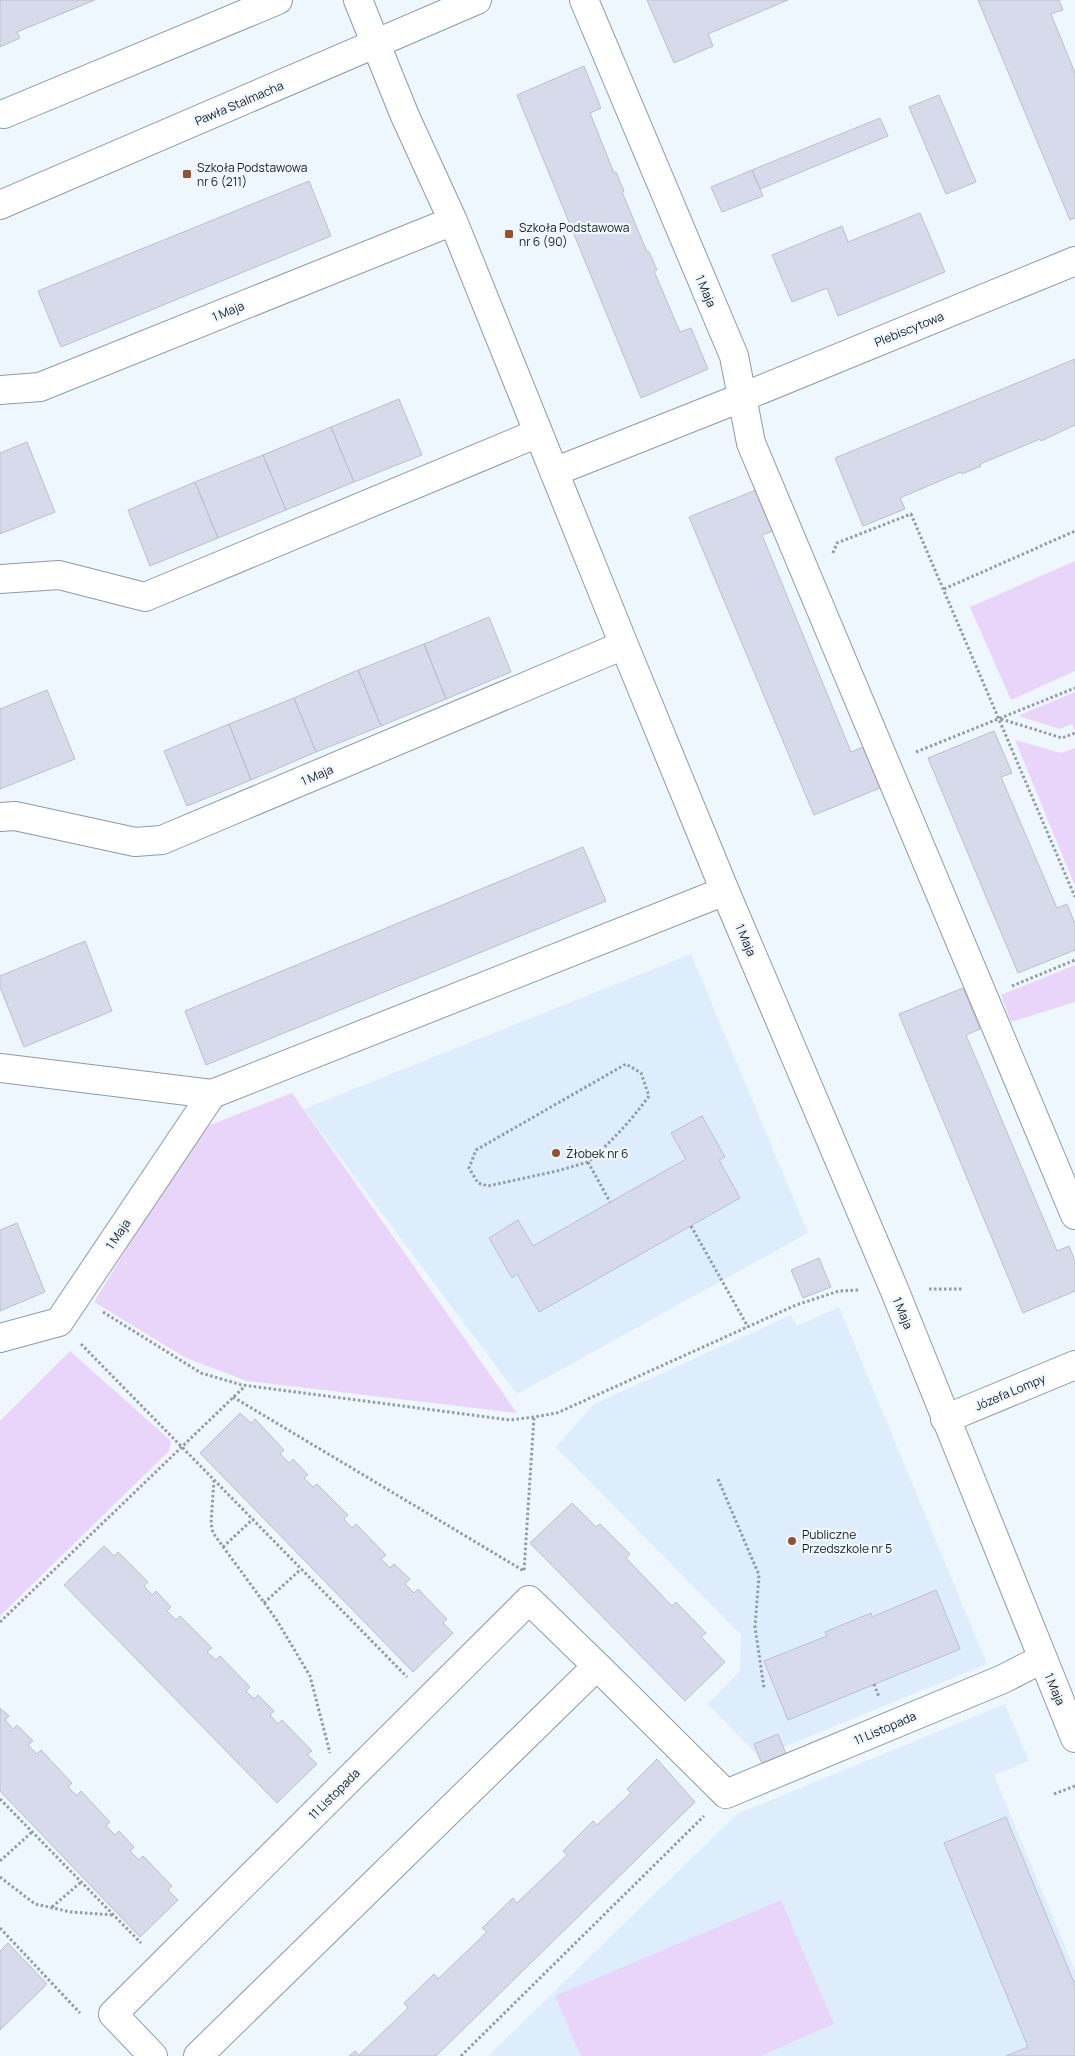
<svg xmlns="http://www.w3.org/2000/svg" width="1075" height="2056" viewBox="0 0 1075 2056" font-family="Manrope,sans-serif">
  <rect width="100%" height="100%" fill="#eef7fe"/>
  <path fill="#ddedfb" d="M691,954L808,1233L517,1394L304,1109Z
    M839,1307L987,1664L759,1757L708,1704L740,1671L741,1635L556,1447L594,1404L791,1315L797,1326Z
    M1005,1704L1029,1761L994,1775L1075,1971V2056H488L737,1814Z"/>
  <path fill="#e9d4fa" d="M1075,561V671L1011,700L970,607Z
    M1075,692V731L1072,724L1060,729L1022,717L1020,715Z
    M1015,740L1061,753L1075,748V886Z
    M1075,965V1002L1011,1022L1001,995Z
    M292,1093L517,1413L247,1381L186,1358L94,1302L200,1129Z
    M70,1351L171,1441L169,1451L0,1616V1421Z
    M781,1900L834,2024L760,2056H581L555,1996Z"/>
  <path fill="#d7daea" stroke="#bbbecd" d="M0,0H95L17,32L20,38L0,47Z
    M647,0H788L708,34L713,46L674,63Z
    M978,0H1059L1063,10L1051,14L1075,73V218L1070,220Z
    M584,66L601,108L590,113L614,173L616,172L624,191L622,192L647,252H649L657,270L654,271L680,332L691,328L708,369L641,398L517,95Z
    M939,95L976,182L946,194L909,107Z
    M880,118L888,136L760,189L752,170Z
    M752,170L763,196L722,212L711,187Z
    M309,181L331,236L61,347L38,291Z
    M920,213L945,272L838,316L827,288L792,302L772,255L842,226L848,242Z
    M1075,359V425L1041,441L1040,439L980,464L981,466L962,474L961,472L900,498L905,509L863,526L835,458Z
    M399,399L422,455L354,482L331,427Z
    M331,427L354,482L286,510L263,455Z
    M27,442L55,512L0,534V453Z
    M263,455L286,510L218,538L195,482Z
    M195,482L218,538L150,566L128,510Z
    M756,490L773,531L762,535L851,752L863,747L880,788L814,815L689,517Z
    M489,617L511,672L446,699L424,644Z
    M424,644L446,699L381,726L358,670Z
    M358,670L381,726L316,752L294,698Z
    M47,690L75,759L0,789V709Z
    M294,698L316,752L251,780L229,724Z
    M229,724L251,780L187,806L164,751Z
    M994,731L1012,773L1001,777L1057,908L1067,904L1075,924V950L1018,973L928,758Z
    M583,847L606,901L206,1065L185,1011Z
    M85,941L112,1011L24,1047L0,987V976Z
    M963,988L980,1029L966,1035L1057,1251L1069,1246L1075,1261V1291L1023,1313L899,1014Z
    M702,1116L725,1157L719,1160L740,1198L539,1312L517,1274L512,1278L489,1238L518,1220L533,1246L686,1159L671,1133Z
    M17,1223L45,1292L0,1311V1230Z
    M819,1258L831,1287L803,1298L791,1270Z
    M240,1413L251,1423L255,1419L284,1450L280,1454L289,1463L293,1459L308,1475L304,1478L313,1487L317,1484L348,1515L344,1519L352,1528L356,1524L386,1555L381,1559L390,1568L394,1564L410,1579L405,1584L414,1593L418,1589L447,1619L443,1623L453,1633L413,1672L200,1453Z
    M572,1503L596,1527L600,1524L630,1554L626,1558L672,1606L676,1602L706,1633L701,1637L725,1662L685,1701L530,1543Z
    M104,1546L114,1556L118,1552L148,1582L144,1586L152,1595L156,1591L171,1607L167,1611L176,1620L180,1616L212,1648L207,1652L216,1660L220,1656L250,1687L246,1691L254,1699L258,1695L274,1711L270,1715L278,1724L282,1720L312,1751L307,1754L317,1764L277,1803L64,1585Z
    M936,1590L960,1649L788,1720L764,1661L827,1636L825,1632L871,1613L872,1617Z
    M0,1708L9,1716L5,1720L13,1729L17,1725L33,1741L28,1745L37,1754L41,1750L72,1783L68,1787L77,1796L81,1791L110,1822L106,1826L115,1835L119,1831L134,1847L130,1851L139,1860L143,1856L172,1886L168,1890L178,1900L140,1937L0,1791Z
    M778,1734L786,1754L762,1764L754,1744Z
    M657,1759L695,1802L436,2056H349L355,2051L359,2055L408,2008L404,2003L434,1974L438,1979L487,1932L482,1928L513,1898L517,1903L567,1855L563,1851L593,1821L597,1825L631,1793L627,1789Z
    M1006,1817L1075,1985V2056H1006L1028,2047L944,1843Z
    M8,1943L47,1984L0,2030V1951Z"/>
  <g fill="none" stroke-linecap="round" stroke-linejoin="round">
    <defs>
      <path id="minor" d="M358,0L405,116L453,221L624,645L725,891L894,1289L1075,1738
        M584,0L734,356L751,443L1075,1215
        M4,114L278,0
        M0,205L477,0
        M0,390L40,387L453,221
        M554,472L743,397L1075,261
        M0,579L59,575L145,597L538,433
        M0,817L15,816L135,842L162,840L624,645
        M0,1068L212,1094
        M0,1338L59,1322L212,1094L725,891
        M945,1419L1075,1365
        M153,2056L113,2014L529,1600L597,1666
        M198,2056L597,1666L726,1794L1003,1679L1042,1659"/>
    </defs>
    <use href="#minor" stroke="#8d9aa5" stroke-width="30"/>
    <path stroke="#949ba1" stroke-width="3" stroke-dasharray="2.5 2.5" stroke-linecap="butt" d="M833,553L837,543L911,514L1075,897
      M944,589L1075,531
      M1001,719L1062,738L1075,733
      M916,752L1075,688
      M1012,986L1075,960
      M588,1162L557,1171L488,1186L478,1183L469,1168L476,1150L626,1064L641,1073L649,1096C631,1121 611,1142 588,1162L610,1202
      M691,1226L748,1327
      M929,1289H963
      M103,1312L201,1373L242,1385L510,1420L534,1417L557,1413L796,1305L839,1291L860,1290
      M81,1344L407,1677
      M233,1397L524,1571L534,1417
      M718,1479L759,1575L755,1627L764,1688
      M214,1480L211,1523L213,1533L276,1619L310,1676L330,1753
      M223,1547L253,1519
      M264,1603L301,1569
      M0,1622L245,1386
      M874,1684L879,1697
      M1054,1794L1075,1786
      M0,1799L141,1943
      M0,1861L32,1832
      M0,1877L35,1904L71,1912L114,1915
      M52,1907L81,1882
      M0,1928L80,2013
      M461,2056L704,1816"/>
    <use href="#minor" stroke="#fff" stroke-width="28"/>
  </g>
  <g fill="#975129" stroke="#eef7fe" stroke-width="2">
    <rect x="182" y="169" width="10" height="10" rx="2.5"/>
    <rect x="504" y="229" width="10" height="10" rx="2.5"/>
    <circle cx="556" cy="1153" r="5"/>
    <circle cx="792" cy="1541" r="5"/>
  </g>
  <g text-anchor="middle" dominant-baseline="central" stroke-width="4.5" stroke-linejoin="round" paint-order="stroke">
    <g font-size="12" fill="#171c20" stroke="#eef7fe">
      <text transform="translate(239 103) rotate(-23)">Pawła Stalmacha</text>
      <text transform="translate(706 291) rotate(67)">1 Maja</text>
      <text transform="translate(228 311) rotate(-22)">1 Maja</text>
      <text transform="translate(909 329) rotate(-22)">Plebiscytowa</text>
      <text transform="translate(317 775) rotate(-23)">1 Maja</text>
      <text transform="translate(746 940) rotate(67)">1 Maja</text>
      <text transform="translate(118 1234) rotate(-56)">1 Maja</text>
      <text transform="translate(903 1313) rotate(68)">1 Maja</text>
      <text transform="translate(1010 1392) rotate(-23)">Józefa Lompy</text>
      <text transform="translate(1055 1689) rotate(67)">1 Maja</text>
      <text transform="translate(885 1728) rotate(-23)">11 Listopada</text>
      <text transform="translate(334 1794) rotate(-45)">11 Listopada</text>
    </g>
    <g font-size="12" fill="#171c20" stroke="#eef7fe" text-anchor="start">
      <text x="197" y="167">Szkoła Podstawowa<tspan x="197" dy="14">nr 6 (211)</tspan></text>
      <text x="519" y="227">Szkoła Podstawowa<tspan x="519" dy="14">nr 6 (90)</tspan></text>
      <text x="566" y="1153">Żłobek nr 6</text>
      <text x="802" y="1534">Publiczne<tspan x="802" dy="14">Przedszkole nr 5</tspan></text>
    </g>
  </g>
</svg>
